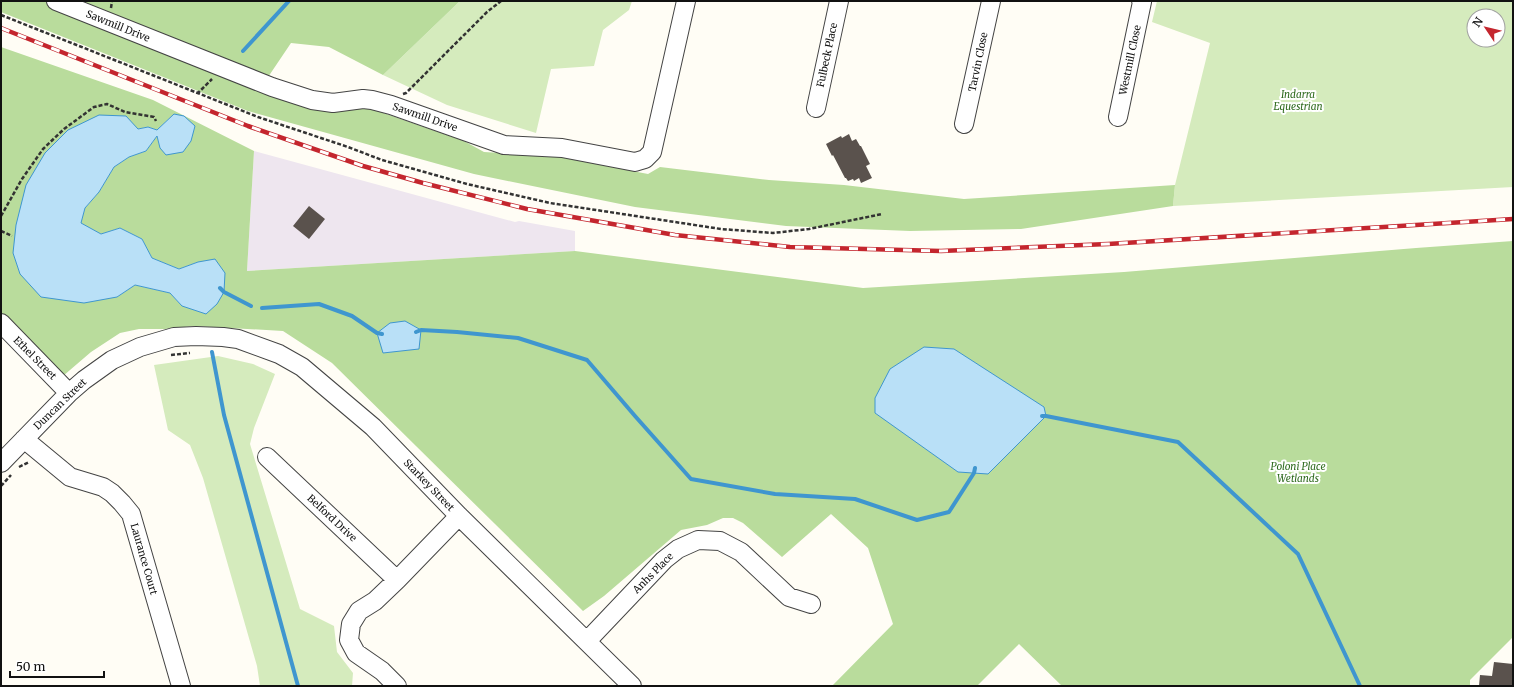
<svg xmlns="http://www.w3.org/2000/svg" width="1514" height="687" viewBox="0 0 1514 687" font-family="Merriweather,serif">
  <rect width="100%" height="100%" fill="#fffdf5"/>
  <path fill="#eee6ef" d="M254,151L515,222L519,221L575,231V251L247,271Z"/>
  <path fill="#d5ebbd" fill-rule="evenodd" d="M460,1H632L629,10L603,30L594,66L551,69L536,133L447,105L383,75Z
    M1157,1H1513V187L1173,206L1175,185L1210,43L1152,22ZM1474,16H1498V40H1474Z
    M218,356L253,364L275,374L254,428L250,444L300,609L334,626L337,652L353,673L352,686H260L257,666L203,478L190,445L168,430L154,365Z"/>
  <path fill="#b9dc9c" fill-rule="evenodd" d="M1,1H460L383,75L329,47L291,43L260,89L313,109H372L464,141L484,152L554,156L648,174L660,167L769,180L844,185L964,199L1175,185L1173,206L1021,229L910,231L786,226L635,207L474,174L248,111L1,12Z
    M1,47L153,100L254,151L247,271L575,251L863,288L1124,272L1416,248L1513,241V637L1470,680V686H1062L1019,644L977,686H832L893,624L868,548L831,514L782,557L743,523L733,518H723L707,525L681,530L604,596L583,611L332,363L283,331L194,326L165,329H139L120,333L91,352L63,376L1,336ZM174,114L160,148L157,136L146,151L129,157L114,167L99,192L85,208L80,223L101,234L120,228L142,239L152,258L179,269L198,262L182,306L170,293L135,285L117,297L45,153L138,129L148,127L157,130Z"/>
  <path fill="#b9e0f7" stroke="#3f96cf" d="M174,114L184,116L195,126L191,141L183,152L166,155L160,148L157,136L146,151L129,157L114,167L99,192L85,208L81,223L101,234L120,228L142,239L152,258L179,269L198,262L215,259L225,273L224,292L217,304L206,314L182,306L170,293L135,285L117,297L84,303L41,297L20,274L13,253L16,225L26,185L45,153L68,130L99,115L126,116L138,129L148,127L157,130Z
    M405,321L421,330L419,349L383,353L377,333L390,323Z
    M924,347L954,349L1044,407L1046,416L988,474L958,472L875,413V398L890,369Z"/>
  <g fill="none" stroke-linecap="round" stroke-linejoin="round">
    <path stroke="#3f96cf" stroke-width="4" d="M243,51L289,1
      M220,288L224,292L251,306
      M262,308L319,304L352,316L377,333L382,334
      M416,332L421,330L457,332L518,338L587,360L635,416L691,479L775,494L855,499L917,520L949,512L974,473L975,468
      M212,352L224,415L298,686
      M1042,416H1046L1178,442L1298,554L1360,686"/>
  </g>
  <path fill="#5a524d" d="M849,134L852,141L856,139L860,146H861L870,164L866,166L872,178L861,183L859,178L854,181L853,179L848,181L846,178H845L833,155L832,156L826,144L841,136L842,138Z
    M309,206L325,219L309,239L293,226Z
    M1494,662L1513,664L1512,678H1513V686H1479L1480,675L1492,676Z"/>
  <g fill="none" stroke-linecap="round" stroke-linejoin="round">
    <defs>
      <path id="minor" d="M56,1L272,87L312,100L333,103L363,99L372,100L391,105L504,145L562,148L635,162L645,159L652,152L686,1
        M816,108L839,1
        M1118,117L1142,2L1141,1
        M964,124L991,1
        M1,323L69,393
        M24,439L70,477L103,487L112,493L122,503L131,514L181,686
        M267,457L397,580
        M1,463L69,393L84,380L112,360L140,347L174,337L196,336L223,337L238,339L279,354L302,367L373,427L459,516L632,686
        M587,641L664,560L678,549L698,540L720,541L741,552L789,597L811,604
        M397,686L382,671L356,653L349,640L351,624L359,611L375,601L397,580L459,516"/>
    </defs>
    <use href="#minor" stroke="#444" stroke-width="20"/>
    <path stroke="#333" stroke-width="2.5" stroke-dasharray="4 2" stroke-linecap="butt" d="M111,8L112,1
      M1,15L258,117L348,147L382,160L467,184L550,203L721,229L773,233L809,229L882,214
      M197,94L212,79
      M403,94L406,93L487,12L501,1
      M1,216L22,179L43,149L64,129L94,107L107,104L125,112L154,117L156,121
      M1,231L12,236
      M171,355L190,353
      M19,467L29,462
      M1,486L11,475"/>
    <use href="#minor" stroke="#fff" stroke-width="18"/>
    <defs>
      <path id="rail" d="M1,28L248,126L363,166L423,183L527,209L675,235L790,247L941,251L1108,244L1513,219"/>
    </defs>
    <use href="#rail" stroke="#c4262e" stroke-width="4.5"/>
    <use href="#rail" stroke="#fff" stroke-width="3" stroke-dasharray="9" stroke-linecap="butt"/>
  </g>
  <g text-anchor="middle" dominant-baseline="central" stroke-width="4" stroke-linejoin="round" paint-order="stroke">
    <g font-size="10" fill="#111" stroke="#fff">
      <text transform="translate(118 26) rotate(22)">Sawmill Drive</text>
      <text transform="translate(827 55) rotate(-78)">Fulbeck Place</text>
      <text transform="translate(1130 60) rotate(-78)">Westmill Close</text>
      <text transform="translate(978 62) rotate(-78)">Tarvin Close</text>
      <text transform="translate(425 117) rotate(19)">Sawmill Drive</text>
      <text transform="translate(35 358) rotate(45)">Ethel Street</text>
      <text transform="translate(60 404) rotate(-44)">Duncan Street</text>
      <text transform="translate(429 485) rotate(46)">Starkey Street</text>
      <text transform="translate(332 518) rotate(43)">Belford Drive</text>
      <text transform="translate(144 559) rotate(74)">Laurance Court</text>
      <text transform="translate(653 573) rotate(-45)">Anhs Place</text>
    </g>
    <g font-size="10" font-style="italic" fill="#2f6b1f" stroke="#fff">
      <text x="1298" y="94">Indarra<tspan x="1298" dy="12">Equestrian</tspan></text>
      <text x="1298" y="466">Poloni Place<tspan x="1298" dy="12">Wetlands</tspan></text>
    </g>
  </g>
  <rect width="1514" height="687" fill="none" stroke="#111111" stroke-width="4"/>
  <g transform="translate(1486 28) rotate(305)"><circle r="19" fill="#ffffff" stroke="#a0a0a0"/>
  <path d="M0-3L7 15L0 10L-7 15Z" fill="#c4262e"/>
  <text y="-6" font-size="11" font-weight="bold" text-anchor="middle" fill="#111111">N</text>
  </g>
  <path d="M10 671v6h94v-6" fill="none" stroke="#111111" stroke-width="2"/>
  <text x="16" y="671" font-size="12" fill="#111111" stroke="#ffffff" stroke-width="3" paint-order="stroke">50 m</text>
</svg>
